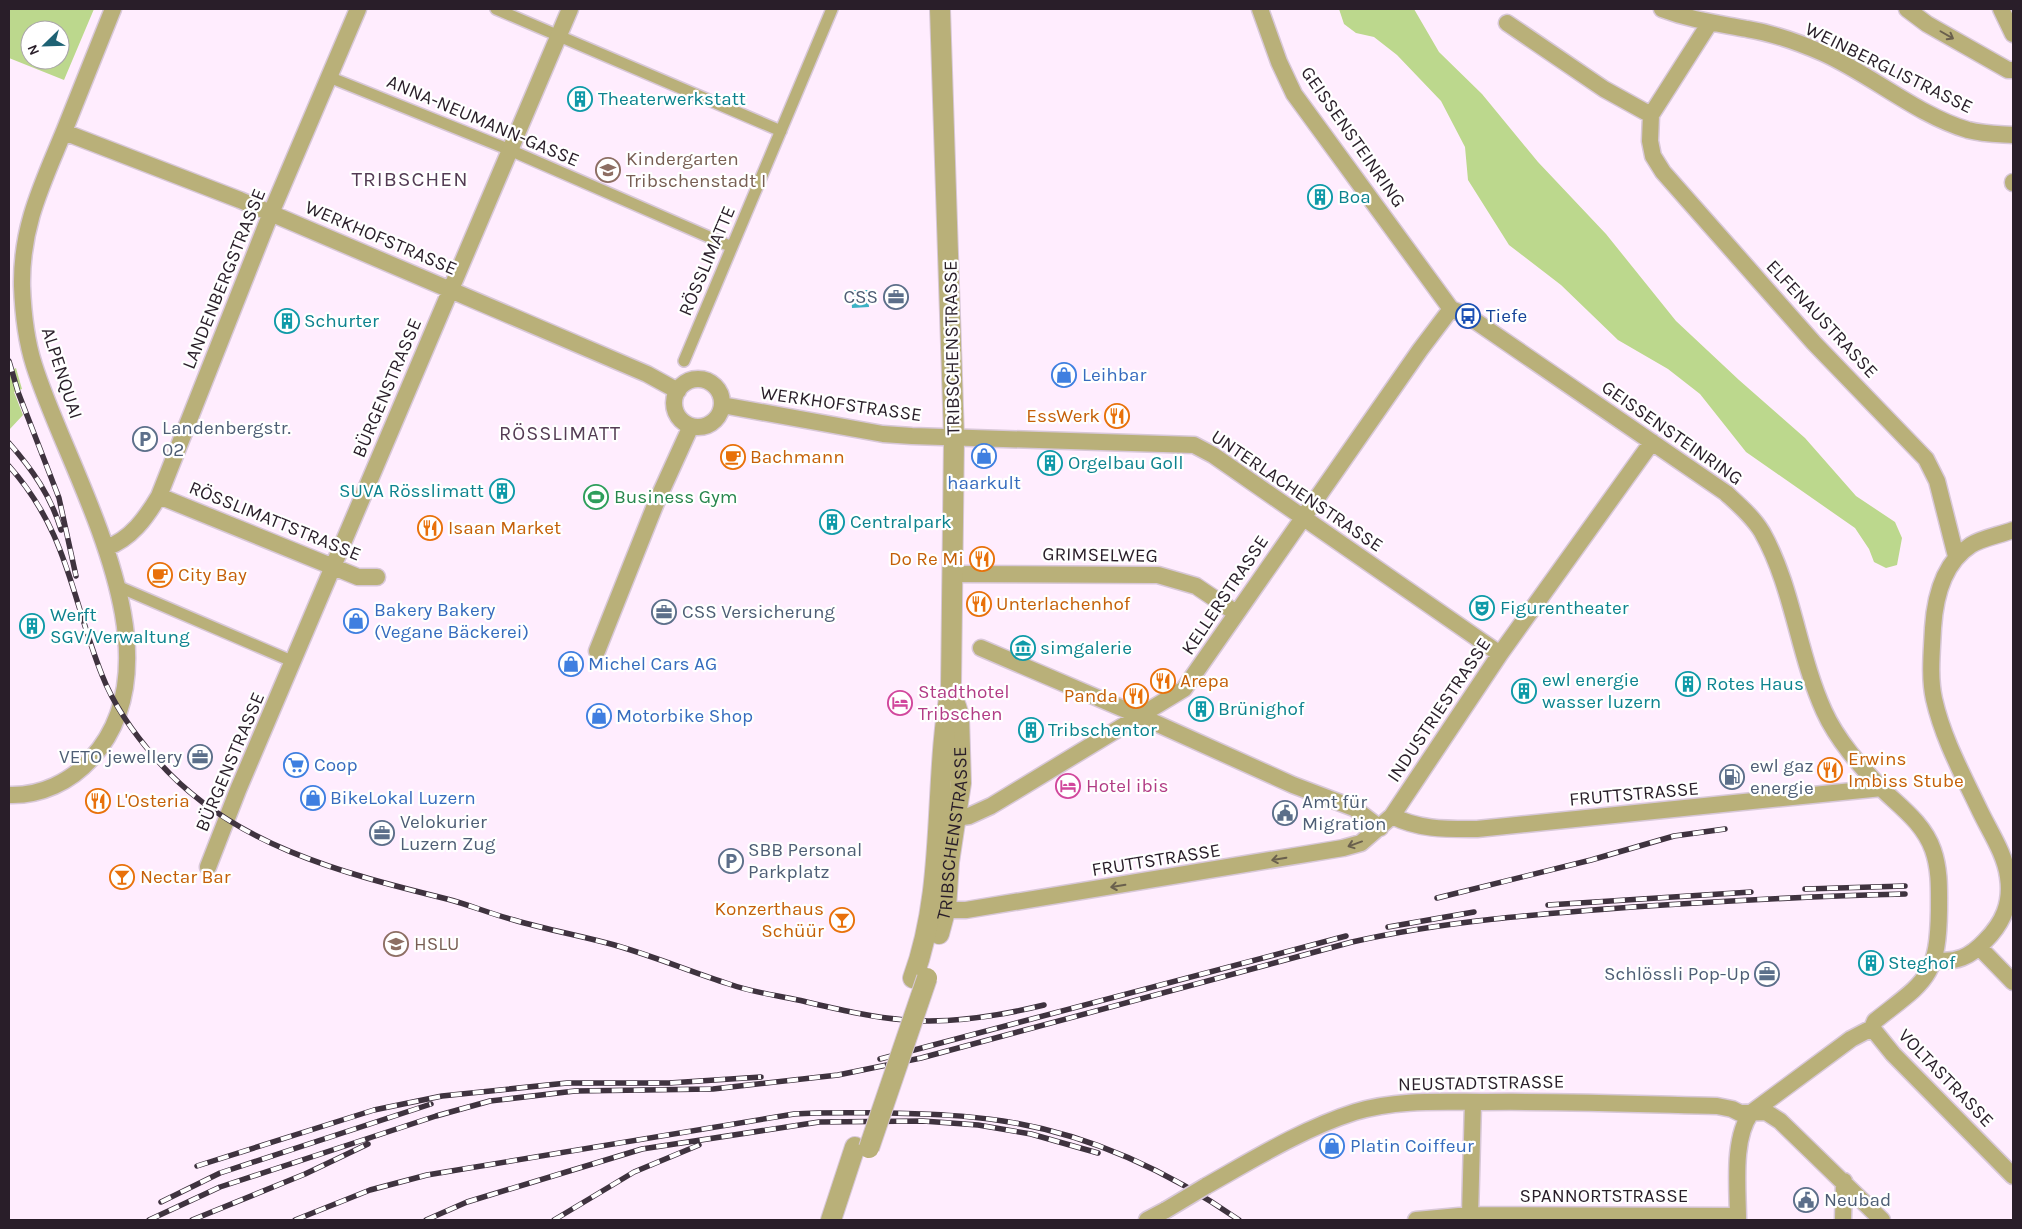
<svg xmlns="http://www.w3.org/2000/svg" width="2022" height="1229" viewBox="0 0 2022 1229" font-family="Karla,sans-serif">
  <rect width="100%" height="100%" fill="#ffedfe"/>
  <path fill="#bcd88d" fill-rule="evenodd" d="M9,9H94L64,80L9,58ZM30,30H60V60H30Z
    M1339,9H1414L1439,52L1482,94L1538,162L1606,234L1676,321L1739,380L1805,438L1856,496L1895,522L1902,538L1897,565L1886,568L1874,562L1869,549L1855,528L1746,452L1700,394L1668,369L1618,340L1561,285L1509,245L1468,180L1465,147L1441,101L1397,55L1374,37L1356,33L1344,24Z
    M16,368L22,389L14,392L23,415L9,430V371Z"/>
  <path fill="#3cb2c5" d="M851,290H868L869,307L852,308Z"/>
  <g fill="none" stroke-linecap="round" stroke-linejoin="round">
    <defs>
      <path id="pedestrian" d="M496,9L781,131
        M329,77L510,150L732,247
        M684,361L832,9
        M117,586L294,662"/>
      <path id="minor" d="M1260,9L1279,62L1294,94L1451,309L1468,316L1726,493C1739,505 1753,517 1762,532C1793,587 1798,654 1824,711C1837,740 1861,767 1883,790C1902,808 1924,824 1933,850C1940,870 1939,890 1939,910C1938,979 1925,981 1875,1021L1872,1028L1851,1039L1751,1113C1732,1139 1738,1188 1738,1220
        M1662,9C1691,20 1716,23 1747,29C1772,33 1800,43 1823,53C1872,75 1917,115 1968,130C1983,134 1998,134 2013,135
        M1907,9L1927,24L2008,70H2013
        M2001,9L2013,34
        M1507,23L1604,89L1651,115
        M1709,24L1651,115L1650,141L1653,156L1663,172L1814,343L1926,459L1937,481L1956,556
        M64,132L240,200L647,374L678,391
        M2013,182V183
        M674 403a24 24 0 1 1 48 0a24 24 0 1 1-48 0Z
        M722,405L883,434L912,436L1194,445L1213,455L1500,654
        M159,496L358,577H377
        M106,548C131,539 146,518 159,496L271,213L358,9
        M954,574L1158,575L1196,586L1236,613
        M981,648L1140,716L1293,785L1354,808L1380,828
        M597,651L656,503L691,426
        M9,795C41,796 70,782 91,759C186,656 68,474 34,365C26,340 23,313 22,286C21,225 43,183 65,129C81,89 97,49 113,9
        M1392,816C1420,830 1447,829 1477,829L1882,788
        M956,818L969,816L991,806L1184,689L1420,350L1451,309
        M208,867L238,790L570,9
        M933,910H966L1343,848L1361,843L1392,816L1500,654L1652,442
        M1979,947L2013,982
        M1935,960C1956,963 1970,957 1985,941C2003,923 2012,903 2008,877C2005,854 1990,832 1980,811C1963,775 1943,739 1934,699C1929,676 1932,651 1933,628C1935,597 1943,563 1971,545C1982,538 2000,535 2013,530
        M1872,1028L1893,1054L2013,1176
        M1206,1186C1254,1159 1302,1129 1355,1112C1397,1099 1442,1102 1486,1102C1563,1101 1640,1104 1717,1106L1732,1109L1740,1113L1766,1112L1780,1121L1882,1220
        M1470,1215L1473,1102
        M1147,1220L1166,1210
        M1416,1220L1470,1215L1738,1216
        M1843,1220L1844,1181"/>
      <g id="tertiary">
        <path id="s1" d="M939,934L946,908L949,862L961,783L959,716L956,706"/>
        <path d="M913,978C947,885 933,783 951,687L954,437L940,9"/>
        <path d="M831,1220L855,1147"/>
      </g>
    </defs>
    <use href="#pedestrian" stroke="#d8c8d8" stroke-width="14"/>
    <use href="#minor" stroke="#d8c8d8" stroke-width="19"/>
    <use href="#tertiary" stroke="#d8c8d8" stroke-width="22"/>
    <use href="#pedestrian" stroke="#b9b079" stroke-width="11"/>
    <use href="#minor" stroke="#b9b079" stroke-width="16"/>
    <use href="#tertiary" stroke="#b9b079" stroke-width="20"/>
    <defs>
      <path id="rail" d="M9,361L18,392L59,498L76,576
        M9,443C32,469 51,496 61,530
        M9,466C68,532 71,597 102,675C114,706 135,735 157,760C231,845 342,873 447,899C470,905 491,914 514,920C545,929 576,935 607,943C649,954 688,971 729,984C751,992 775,995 798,1000C833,1008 868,1017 905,1020C952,1024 999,1016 1044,1005
        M1805,889L1905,886
        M1437,898L1591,860L1674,836L1725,829
        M1548,905L1751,892
        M1388,927L1474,912
        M880,1059L1346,936
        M197,1166L374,1110L442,1096L567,1083H669L761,1077
        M161,1202L220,1173L431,1104
        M149,1220L220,1187L436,1116L490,1101L575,1091L713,1089L838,1075L921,1058L1352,942C1445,921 1538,914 1633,907C1724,901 1815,896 1905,894
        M192,1220L305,1174L368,1144
        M295,1220L370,1190L427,1175L794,1114C826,1112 857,1113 889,1113C927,1114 965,1115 1003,1121C1089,1134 1168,1171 1239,1220
        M426,1220L467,1202L642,1149L819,1122L923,1121L978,1125L1031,1134L1098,1153
        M554,1220L634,1172L699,1145"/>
    </defs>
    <use href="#rail" stroke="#3f333f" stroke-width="5.5"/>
    <use href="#rail" stroke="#fff" stroke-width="4" stroke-dasharray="11" stroke-linecap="butt"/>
    <defs>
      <path id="minor-bridge" d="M1166,1210L1206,1186"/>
      <path id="tertiary-bridge" d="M869,1148L927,978"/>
    </defs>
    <use href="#minor-bridge" stroke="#d8c8d8" stroke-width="19" stroke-linecap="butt"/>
    <use href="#tertiary-bridge" stroke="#d8c8d8" stroke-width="22" stroke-linecap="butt"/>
    <use href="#minor-bridge" stroke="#b9b079" stroke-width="16"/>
    <use href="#tertiary-bridge" stroke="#b9b079" stroke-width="20"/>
  </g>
  <defs><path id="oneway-shaft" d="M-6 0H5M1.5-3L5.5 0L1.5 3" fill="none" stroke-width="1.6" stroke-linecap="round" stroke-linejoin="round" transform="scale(1.25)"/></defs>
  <g stroke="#6a604d">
    <use href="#oneway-shaft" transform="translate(1947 35) rotate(30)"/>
    <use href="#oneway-shaft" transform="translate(1355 844) rotate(160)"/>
    <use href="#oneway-shaft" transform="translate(1279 859) rotate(170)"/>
    <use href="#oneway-shaft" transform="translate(1118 886) rotate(171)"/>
  </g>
  <defs>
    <symbol id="building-ring" viewBox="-11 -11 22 22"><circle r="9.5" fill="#fff" stroke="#0f9aa8" stroke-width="1.5"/><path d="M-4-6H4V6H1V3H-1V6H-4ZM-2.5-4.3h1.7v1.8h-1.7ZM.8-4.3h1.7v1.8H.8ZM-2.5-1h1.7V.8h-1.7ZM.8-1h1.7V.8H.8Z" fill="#0f9aa8"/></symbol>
    <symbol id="school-ring" viewBox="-11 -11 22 22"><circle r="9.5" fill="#fff" stroke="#8d6e63" stroke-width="1.5"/><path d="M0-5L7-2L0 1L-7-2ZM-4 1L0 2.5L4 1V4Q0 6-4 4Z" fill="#8d6e63"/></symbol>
    <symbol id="office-ring" viewBox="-11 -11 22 22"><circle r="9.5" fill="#fff" stroke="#5c6f8a" stroke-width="1.5"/><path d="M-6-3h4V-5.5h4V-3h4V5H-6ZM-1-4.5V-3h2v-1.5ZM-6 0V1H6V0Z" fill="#5c6f8a"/></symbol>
    <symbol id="bus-ring" viewBox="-11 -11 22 22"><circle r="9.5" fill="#fff" stroke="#1a4fb4" stroke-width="1.5"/><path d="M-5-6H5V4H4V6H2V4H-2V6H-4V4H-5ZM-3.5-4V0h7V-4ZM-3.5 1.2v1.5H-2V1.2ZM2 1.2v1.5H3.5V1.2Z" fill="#1a4fb4"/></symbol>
    <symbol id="shop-ring" viewBox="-11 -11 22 22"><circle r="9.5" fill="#fff" stroke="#3f7fe0" stroke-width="1.5"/><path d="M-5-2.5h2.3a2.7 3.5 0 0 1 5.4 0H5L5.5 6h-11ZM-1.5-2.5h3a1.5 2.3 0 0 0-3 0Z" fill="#3f7fe0"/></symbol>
    <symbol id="restaurant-ring" viewBox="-11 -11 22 22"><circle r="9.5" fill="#fff" stroke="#e8710a" stroke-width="1.5"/><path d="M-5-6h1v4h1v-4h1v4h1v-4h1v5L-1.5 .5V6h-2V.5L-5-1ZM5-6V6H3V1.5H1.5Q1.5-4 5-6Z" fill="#e8710a"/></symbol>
    <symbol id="parking-ring" viewBox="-11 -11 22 22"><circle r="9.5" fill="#fff" stroke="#5c6f8a" stroke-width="1.5"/><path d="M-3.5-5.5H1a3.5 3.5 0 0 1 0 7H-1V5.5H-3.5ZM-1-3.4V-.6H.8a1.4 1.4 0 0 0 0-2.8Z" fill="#5c6f8a"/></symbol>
    <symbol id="cafe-ring" viewBox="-11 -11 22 22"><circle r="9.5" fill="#fff" stroke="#e8710a" stroke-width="1.5"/><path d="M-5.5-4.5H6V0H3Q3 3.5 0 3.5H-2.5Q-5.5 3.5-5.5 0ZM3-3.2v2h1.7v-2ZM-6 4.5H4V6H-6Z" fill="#e8710a"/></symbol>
    <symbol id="stadium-ring" viewBox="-11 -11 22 22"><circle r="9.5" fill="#fff" stroke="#2e9e5b" stroke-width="1.5"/><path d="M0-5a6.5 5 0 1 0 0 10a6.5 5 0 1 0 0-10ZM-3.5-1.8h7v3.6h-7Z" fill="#2e9e5b"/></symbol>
    <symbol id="theatre-ring" viewBox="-11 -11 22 22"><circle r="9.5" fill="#fff" stroke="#0f9aa8" stroke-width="1.5"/><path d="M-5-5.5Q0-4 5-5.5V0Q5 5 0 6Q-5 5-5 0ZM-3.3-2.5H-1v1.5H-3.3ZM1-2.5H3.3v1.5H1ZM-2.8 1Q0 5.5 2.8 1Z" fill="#0f9aa8"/></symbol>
    <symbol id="museum-ring" viewBox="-11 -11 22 22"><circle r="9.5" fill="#fff" stroke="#0f9aa8" stroke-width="1.5"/><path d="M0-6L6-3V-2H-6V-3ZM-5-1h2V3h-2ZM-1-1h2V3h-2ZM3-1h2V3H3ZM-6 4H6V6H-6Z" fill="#0f9aa8"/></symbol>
    <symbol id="hotel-ring" viewBox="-11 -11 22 22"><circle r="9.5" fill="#fff" stroke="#d1479c" stroke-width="1.5"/><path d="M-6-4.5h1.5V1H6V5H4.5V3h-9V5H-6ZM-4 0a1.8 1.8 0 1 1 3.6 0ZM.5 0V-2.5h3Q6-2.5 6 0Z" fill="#d1479c"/></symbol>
    <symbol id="supermarket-ring" viewBox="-11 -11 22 22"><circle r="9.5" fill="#fff" stroke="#3f7fe0" stroke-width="1.5"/><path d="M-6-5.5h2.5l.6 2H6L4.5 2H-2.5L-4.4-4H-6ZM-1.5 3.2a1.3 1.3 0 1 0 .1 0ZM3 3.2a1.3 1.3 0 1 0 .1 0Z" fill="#3f7fe0"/></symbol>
    <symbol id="fuel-ring" viewBox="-11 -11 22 22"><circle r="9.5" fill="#fff" stroke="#5c6f8a" stroke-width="1.5"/><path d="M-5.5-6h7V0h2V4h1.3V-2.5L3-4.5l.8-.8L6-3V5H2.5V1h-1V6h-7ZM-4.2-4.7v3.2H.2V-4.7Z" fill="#5c6f8a"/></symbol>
    <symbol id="civic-ring" viewBox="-11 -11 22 22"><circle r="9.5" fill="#fff" stroke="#5c6f8a" stroke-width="1.5"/><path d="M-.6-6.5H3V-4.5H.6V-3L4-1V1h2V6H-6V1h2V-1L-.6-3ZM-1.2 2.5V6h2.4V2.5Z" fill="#5c6f8a"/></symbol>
    <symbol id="bar-ring" viewBox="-11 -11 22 22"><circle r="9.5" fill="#fff" stroke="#e8710a" stroke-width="1.5"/><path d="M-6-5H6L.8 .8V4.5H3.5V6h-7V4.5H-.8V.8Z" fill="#e8710a"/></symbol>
    <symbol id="university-ring" viewBox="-11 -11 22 22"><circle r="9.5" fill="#fff" stroke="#8d6e63" stroke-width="1.5"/><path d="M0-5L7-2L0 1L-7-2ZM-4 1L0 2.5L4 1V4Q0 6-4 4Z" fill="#8d6e63"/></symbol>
  </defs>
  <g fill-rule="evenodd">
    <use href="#building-ring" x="566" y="85" width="28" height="28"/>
    <use href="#school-ring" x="594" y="156" width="28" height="28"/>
    <use href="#building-ring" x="1306" y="183" width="28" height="28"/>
    <use href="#office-ring" x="882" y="283" width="28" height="28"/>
    <use href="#bus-ring" x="1454" y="302" width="28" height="28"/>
    <use href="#building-ring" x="273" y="307" width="28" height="28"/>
    <use href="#shop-ring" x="1050" y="361" width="28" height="28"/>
    <use href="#restaurant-ring" x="1103" y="402" width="28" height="28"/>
    <use href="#parking-ring" x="131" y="425" width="28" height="28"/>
    <use href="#shop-ring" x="970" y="442" width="28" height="28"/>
    <use href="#cafe-ring" x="719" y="443" width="28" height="28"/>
    <use href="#building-ring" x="1036" y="449" width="28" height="28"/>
    <use href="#building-ring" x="488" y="477" width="28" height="28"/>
    <use href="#stadium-ring" x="582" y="483" width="28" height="28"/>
    <use href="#building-ring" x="818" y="508" width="28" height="28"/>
    <use href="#restaurant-ring" x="416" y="514" width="28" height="28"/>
    <use href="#restaurant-ring" x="968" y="545" width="28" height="28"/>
    <use href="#cafe-ring" x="146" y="561" width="28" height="28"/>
    <use href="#restaurant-ring" x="965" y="590" width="28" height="28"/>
    <use href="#theatre-ring" x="1468" y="594" width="28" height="28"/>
    <use href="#office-ring" x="650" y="598" width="28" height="28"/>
    <use href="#shop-ring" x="342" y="607" width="28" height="28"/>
    <use href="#building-ring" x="18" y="612" width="28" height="28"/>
    <use href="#museum-ring" x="1009" y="634" width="28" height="28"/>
    <use href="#shop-ring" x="557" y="650" width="28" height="28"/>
    <use href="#restaurant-ring" x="1149" y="667" width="28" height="28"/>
    <use href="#building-ring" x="1674" y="670" width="28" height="28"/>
    <use href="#building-ring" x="1510" y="677" width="28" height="28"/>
    <use href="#restaurant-ring" x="1122" y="682" width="28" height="28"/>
    <use href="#hotel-ring" x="886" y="689" width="28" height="28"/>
    <use href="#building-ring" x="1187" y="695" width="28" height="28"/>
    <use href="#shop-ring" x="585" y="702" width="28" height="28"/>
    <use href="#building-ring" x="1017" y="716" width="28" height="28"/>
    <use href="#office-ring" x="186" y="743" width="28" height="28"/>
    <use href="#supermarket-ring" x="282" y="751" width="28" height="28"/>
    <use href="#restaurant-ring" x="1816" y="756" width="28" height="28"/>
    <use href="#fuel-ring" x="1718" y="763" width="28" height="28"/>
    <use href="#hotel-ring" x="1054" y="772" width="28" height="28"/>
    <use href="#shop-ring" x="299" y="784" width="28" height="28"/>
    <use href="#restaurant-ring" x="84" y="787" width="28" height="28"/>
    <use href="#civic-ring" x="1271" y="799" width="28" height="28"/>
    <use href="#office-ring" x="368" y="819" width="28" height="28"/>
    <use href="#parking-ring" x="717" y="847" width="28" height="28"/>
    <use href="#bar-ring" x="108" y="863" width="28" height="28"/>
    <use href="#bar-ring" x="828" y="906" width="28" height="28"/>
    <use href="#university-ring" x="382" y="930" width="28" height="28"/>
    <use href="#building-ring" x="1857" y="949" width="28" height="28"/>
    <use href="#office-ring" x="1753" y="960" width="28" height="28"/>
    <use href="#shop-ring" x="1318" y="1132" width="28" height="28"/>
    <use href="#civic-ring" x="1792" y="1186" width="28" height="28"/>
  </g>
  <g text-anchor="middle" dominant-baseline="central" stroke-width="4.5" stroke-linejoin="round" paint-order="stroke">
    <g font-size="19" fill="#291e29" stroke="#fff">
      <text transform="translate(1889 68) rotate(26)">WEINBERGLISTRASSE</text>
      <text transform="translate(483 121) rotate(23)">ANNA-NEUMANN-GASSE</text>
      <text transform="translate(1353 137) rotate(55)">GEISSENSTEINRING</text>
      <text transform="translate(381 238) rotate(23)">WERKHOFSTRASSE</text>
      <text transform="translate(707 261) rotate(-67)">RÖSSLIMATTE</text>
      <text transform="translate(224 279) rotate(-68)">LANDENBERGSTRASSE</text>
      <text transform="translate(1822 319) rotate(47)">ELFENAUSTRASSE</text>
      <text transform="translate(952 348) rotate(-91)">TRIBSCHENSTRASSE</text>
      <text transform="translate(62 373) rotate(72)">ALPENQUAI</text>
      <text transform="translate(387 388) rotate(-67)">BÜRGENSTRASSE</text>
      <text transform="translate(841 404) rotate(8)">WERKHOFSTRASSE</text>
      <text transform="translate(1672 433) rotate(35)">GEISSENSTEINRING</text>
      <text transform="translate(1297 491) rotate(34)">UNTERLACHENSTRASSE</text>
      <text transform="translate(275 521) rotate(22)">RÖSSLIMATTSTRASSE</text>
      <text transform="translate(1100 555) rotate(1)">GRIMSELWEG</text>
      <text transform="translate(1225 595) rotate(-56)">KELLERSTRASSE</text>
      <text transform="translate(1439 710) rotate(-56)">INDUSTRIESTRASSE</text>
      <text transform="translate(230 762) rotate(-67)">BÜRGENSTRASSE</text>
      <text transform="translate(1634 794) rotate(-5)">FRUTTSTRASSE</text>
      <text stroke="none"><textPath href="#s1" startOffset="102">TRIBSCHENSTRASSE</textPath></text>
      <text transform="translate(1156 860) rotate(-9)">FRUTTSTRASSE</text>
      <text transform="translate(1946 1078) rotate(46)">VOLTASTRASSE</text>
      <text transform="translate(1481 1083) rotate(-1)">NEUSTADTSTRASSE</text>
      <text x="1604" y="1196">SPANNORTSTRASSE</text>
    </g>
    <g font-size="19" fill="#0d838f" stroke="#fff" text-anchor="start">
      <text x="598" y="99">Theaterwerkstatt</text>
      <text x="1338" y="197">Boa</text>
      <text x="304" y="321">Schurter</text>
      <text x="1068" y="463">Orgelbau Goll</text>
      <text x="484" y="491" text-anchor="end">SUVA Rösslimatt</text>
      <text x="850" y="522">Centralpark</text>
      <text x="1500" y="608">Figurentheater</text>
      <text x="50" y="615">Werft<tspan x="50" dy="22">SGV/Verwaltung</tspan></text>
      <text x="1040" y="648">simgalerie</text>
      <text x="1542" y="680">ewl energie<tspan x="1542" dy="22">wasser luzern</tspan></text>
      <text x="1706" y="684">Rotes Haus</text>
      <text x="1218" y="709">Brünighof</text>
      <text x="1048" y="730">Tribschentor</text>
      <text x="1888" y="963">Steghof</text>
    </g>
    <g font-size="19" fill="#785e54" stroke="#fff" text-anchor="start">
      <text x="626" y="159">Kindergarten<tspan x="626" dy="22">Tribschenstadt I</tspan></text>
      <text x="414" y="944">HSLU</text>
    </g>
    <g font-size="19" fill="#4e5e75" stroke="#fff" text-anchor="start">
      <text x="878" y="297" text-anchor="end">CSS</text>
      <text x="162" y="428">Landenbergstr.<tspan x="162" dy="22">02</tspan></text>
      <text x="682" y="612">CSS Versicherung</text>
      <text x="182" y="757" text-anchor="end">VETO jewellery</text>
      <text x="1750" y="766">ewl gaz<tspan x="1750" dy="22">energie</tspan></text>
      <text x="1302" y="802">Amt für<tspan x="1302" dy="22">Migration</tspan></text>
      <text x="400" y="822">Velokurier<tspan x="400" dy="22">Luzern Zug</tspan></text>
      <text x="748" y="850">SBB Personal<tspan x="748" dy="22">Parkplatz</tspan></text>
      <text x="1750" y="974" text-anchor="end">Schlössli Pop-Up</text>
      <text x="1824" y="1200">Neubad</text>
    </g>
    <g font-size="19" fill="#164399" stroke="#fff" text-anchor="start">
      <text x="1486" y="316">Tiefe</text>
    </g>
    <g font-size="19" fill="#366cbe" stroke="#fff" text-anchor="start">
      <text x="1082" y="375">Leihbar</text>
      <text x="984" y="483" text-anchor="middle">haarkult</text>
      <text x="374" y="610">Bakery Bakery<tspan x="374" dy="22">(Vegane Bäckerei)</tspan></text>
      <text x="588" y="664">Michel Cars AG</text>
      <text x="616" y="716">Motorbike Shop</text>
      <text x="314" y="765">Coop</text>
      <text x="330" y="798">BikeLokal Luzern</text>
      <text x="1350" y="1146">Platin Coiffeur</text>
    </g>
    <g font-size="19" fill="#c56008" stroke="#fff" text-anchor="start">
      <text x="1100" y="416" text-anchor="end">EssWerk</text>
      <text x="750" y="457">Bachmann</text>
      <text x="448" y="528">Isaan Market</text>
      <text x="964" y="559" text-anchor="end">Do Re Mi</text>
      <text x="178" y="575">City Bay</text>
      <text x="996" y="604">Unterlachenhof</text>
      <text x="1180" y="681">Arepa</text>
      <text x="1118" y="696" text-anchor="end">Panda</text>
      <text x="1848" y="759">Erwins<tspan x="1848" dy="22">Imbiss Stube</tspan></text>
      <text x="116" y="801">L'Osteria</text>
      <text x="140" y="877">Nectar Bar</text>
      <text x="824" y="909" text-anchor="end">Konzerthaus<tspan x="824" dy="22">Schüür</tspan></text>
    </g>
    <g font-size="19" fill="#27864d" stroke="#fff" text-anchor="start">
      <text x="614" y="497">Business Gym</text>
    </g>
    <g font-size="19" fill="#b23c85" stroke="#fff" text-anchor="start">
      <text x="918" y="692">Stadthotel<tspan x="918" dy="22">Tribschen</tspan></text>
      <text x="1086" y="786">Hotel ibis</text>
    </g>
    <g font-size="20" letter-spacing="1" fill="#543c54" stroke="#fff">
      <text x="560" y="433">RÖSSLIMATT</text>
    </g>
    <g font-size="21" letter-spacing="1" fill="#543c54" stroke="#fff">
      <text x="410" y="179">TRIBSCHEN</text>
    </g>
  </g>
  <rect width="2022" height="1229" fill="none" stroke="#291e29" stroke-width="20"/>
  <g transform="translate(45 45) rotate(247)"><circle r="24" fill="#ffffff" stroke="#a9a5a9"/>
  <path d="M0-4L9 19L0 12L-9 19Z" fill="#1e6274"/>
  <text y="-8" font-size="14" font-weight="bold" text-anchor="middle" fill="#291e29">N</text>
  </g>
</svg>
